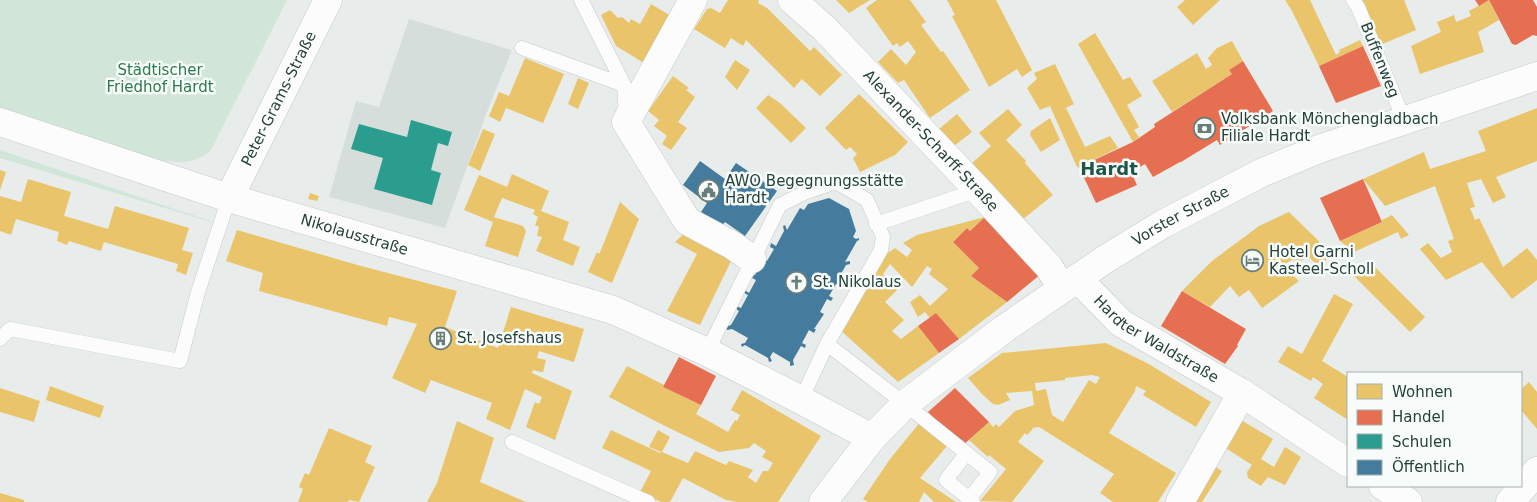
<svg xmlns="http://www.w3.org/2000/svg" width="1537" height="502" viewBox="0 0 1537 502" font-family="'DejaVu Sans',sans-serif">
  <rect width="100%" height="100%" fill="#e8edeb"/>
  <path fill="#d6dedb" d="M409,19L512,50L487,112L445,228L329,197L356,101L379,107Z"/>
  <path fill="#d1e6d8" d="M0,0H287L211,150C195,165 180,162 160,161L0,109Z
    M0,150L234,229L0,158Z"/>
  <path fill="#e9c46a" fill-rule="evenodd" d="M728,0H759L758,3L767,8L810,51L814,47L842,75L820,96L802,79L794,88L746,40L743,46L731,38L725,48L694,29L707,9L711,8L720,13Z
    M836,0H870L849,13Z
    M877,0H910L926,22L921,25L941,52L943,51L970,90L930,118L904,80L898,83L878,62L891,49L906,65L916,52L908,41L900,47L897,43L893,46L866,8Z
    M947,0H996L1032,70L1022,77L1017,69L989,87L952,16L955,15Z
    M1185,0H1220L1193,25L1177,7Z
    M1285,0H1310L1336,55L1340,52L1339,50L1360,40L1363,46L1319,66L1292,11Z
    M1359,0H1404L1416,30L1380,45Z
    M1489,0L1499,20L1478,32L1484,52L1420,74L1411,46L1441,32L1437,22L1454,15L1456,22L1471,16L1469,11Z
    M651,4L671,16L644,63L616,46L601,15L610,10L618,18L622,17L629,23L631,19L640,24Z
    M1095,33L1123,80L1130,77L1142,96L1127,105L1139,127L1134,130L1139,137L1133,142L1078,44Z
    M1232,41L1243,61L1229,70L1232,74L1172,112L1152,81L1197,53L1206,69L1212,65L1208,58L1217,48Z
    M525,58L564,74L543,123L506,108L500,122L489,116L499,92L509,96Z
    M735,60L750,70L737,90L725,77Z
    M1055,64L1074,104L1066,108L1085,147L1110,136L1118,148L1079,167H1077L1050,106L1040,110L1027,88L1037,79L1034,73Z
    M673,76L689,88L686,90L695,97L678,122L687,128L671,150L662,144L667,136L654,126L659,120L648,111Z
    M578,78L589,83L578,109L568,104Z
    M859,94L908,142L895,155L860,172L853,158L857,154L850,147L846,150L825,128Z
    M768,95L780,103L806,128L791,143L756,108Z
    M1537,108V161L1496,177L1506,197L1493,203L1481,179L1467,183L1475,207L1470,208L1475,220L1479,218L1503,267L1527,248L1537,260V280L1512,299L1482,262L1446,280L1420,249L1428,243L1441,258L1452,252L1448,241L1454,239L1435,186L1385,206L1363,179L1424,152L1430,169L1486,151L1478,131Z
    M1008,109L1022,125L1006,140L1026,161L1025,163L1053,195L1022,220L970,165L991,146L979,133Z
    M957,114L972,132L954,146L939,129Z
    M1050,118L1060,140L1041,152L1030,135L1031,131Z
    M483,129L495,134L480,171L468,165Z
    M0,170L6,172L0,190Z
    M512,174L549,191L541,211L569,222L563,240L580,247L573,266L536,251L542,237L537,236L539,227L535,225L538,217L533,214L535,210L502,198L494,217L523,226L526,231L518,257L485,246L493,222L464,210L479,175L507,187Z
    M28,179L71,192L64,216L75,219L108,229L115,206L189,228L182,250L193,253L186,275L176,271L178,264L104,242L101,251L69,241L67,245L57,241L59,232L16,219L11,235L0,231V196L21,202Z
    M310,193L319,196L317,201L308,199Z
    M620,202L639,219L612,283L588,272L597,252L599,254L601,250Z
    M1289,212L1332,254L1319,267L1309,257L1296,263L1294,259L1282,265L1299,281L1262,308L1249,290L1239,297L1230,286L1210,307L1182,291L1212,261L1259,226Z
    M1392,215L1409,235L1401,239L1398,232L1354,252L1340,241L1382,222V220Z
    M985,217L970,231L967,228L953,242L979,268L971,276L1007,302L959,339L936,313L930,318L925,312L918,317L910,302L920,295L930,306L948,289L929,274L932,269L927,266L912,287L890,264L883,274L898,289L885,302L904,320L892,331L901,339L918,326L939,353L898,382L840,330L882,257L895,248L907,257L912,250L903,243L917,235Z
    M237,230L361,266L457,291L445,327L498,348L511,307L584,329L574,362L539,351L537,358L546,360L543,372H541L533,370L532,373L572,391L555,440L526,427L535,402L539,404L542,397L525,389L510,430L486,419L492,403L431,380L425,393L392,378L417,324L389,317L387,326L259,291L263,273L226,261Z
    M685,233L732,259L700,325L667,311L697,254L675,242Z
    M1368,260L1425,317L1410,332L1353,275Z
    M1334,294L1353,304L1322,361L1348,377V420L1314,398L1323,384L1313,377L1311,381L1278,362L1288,346L1302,354Z
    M1106,343L1147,363L1211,402L1196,427L1143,395L1146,391L1136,386L1135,391L1109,433L1176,473L1158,502H1113L1100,493L1114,474L1039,427L1032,428L1033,429L1027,435L1025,433L1018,442L1044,461L1012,502L980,501L1006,469L989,455L988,457L969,440L989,422L993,427L996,424L999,427L1015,411L1034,405L1032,391L1006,393L1010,400L998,405L993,404L982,394L968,378L1002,353ZM1092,375L1100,377L1096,384L1089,380L1063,422L1052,415L1046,389L1036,391L1035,383L1065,380V378Z
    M627,366L664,385L663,387L701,405L696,414L728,432L735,420L737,421L740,415L731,410L742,390L821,436L778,502H737L726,500L683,478L670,502H661L640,492L651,471L602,448L611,430L660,453L661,452L649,447L658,430L670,437L662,452L688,463L695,451L726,465L729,461L753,470L748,477L756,483L763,471H768L773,463L762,457L766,451L754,443L749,448L719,452L663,425L609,397Z
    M1529,382L1537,392V429L1521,410V389Z
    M50,386L104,406L100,418L46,400Z
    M0,388L40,401L34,422L0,412Z
    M1241,420L1273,439L1261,459L1274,467L1285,447L1301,457L1285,485L1268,477L1261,486L1248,478L1247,472L1252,465L1224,447Z
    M457,421L494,438L480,482L526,502H427L437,483Z
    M921,421L947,446L920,478L956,502H934L924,492L919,502H868L863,499L890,459Z
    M329,428L372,446L365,462L375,467L359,502L349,500L348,502H298L303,489L299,487L305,473L309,475Z
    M1209,463L1222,471L1202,502H1195Z
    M0,493L24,500V502H0Z"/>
  <path fill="#e76f51" d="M1475,0H1533L1537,7V36L1533,35L1516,45L1512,44L1489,0L1479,6Z
    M1363,46L1381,86L1336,103L1319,66Z
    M1243,61L1273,111L1220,145L1217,140L1181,162H1180L1153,177L1145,164L1131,172L1137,185L1096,203L1079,167L1133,142L1155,127L1154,124L1232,74L1229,70Z
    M1363,179L1382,222L1340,241L1320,198Z
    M985,217L1041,274L1007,302L971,276L979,268L953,242L967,228L970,231Z
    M1182,291L1246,329L1237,345L1238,346L1225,364L1161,326Z
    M936,313L959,339L939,353L918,326Z
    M679,357L716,376L701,405L663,387Z
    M955,388L989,422L962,446L928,412Z"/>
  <path fill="#2a9d8f" d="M411,120L452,132L448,146L438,143L431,170L441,173L432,205L374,189L383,158L351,149L359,124L407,137Z"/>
  <path fill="#457b9d" d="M700,161L725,179L736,163L777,191L745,236L725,222L721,227L701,212L707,203L683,185Z
    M829,198L849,209L856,231L853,237L856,239L859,238V240L857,241L845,262L850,261V264L846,265L837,281L842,283L840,286L836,284L829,296L833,298L831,301L827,299L820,312L824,314L814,329H816L814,333L809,330L802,343L806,345L805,348L801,346L793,360L794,365L790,366V362L773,352L770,357L772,361L769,362L768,358L745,345L742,347L741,344L745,343L748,338L732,329L727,330L726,327L731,325L739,311L735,308L736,306L741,308L748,295L744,293L745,290L749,293L756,280L752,278L754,275H755L763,259L767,261L774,249L770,247L771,243L776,246L784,231L783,226L785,225L787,230L800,208L804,210L808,204Z"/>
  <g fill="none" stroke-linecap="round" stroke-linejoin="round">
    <defs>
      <path id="lane" d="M581,0L624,85L626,114
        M1353,0L1358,7L1404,120
        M522,48L624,85
        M876,224L978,190
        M0,339L10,329L180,361L198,292L229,198
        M827,344L905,404L990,472L969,499
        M707,352L780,205L804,193L836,182L867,200L883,237L881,250L827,344L801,400
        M512,442L648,502
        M966,454L946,480L973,502"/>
      <g id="street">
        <path d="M693,0L626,122L687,221L732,245L752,259"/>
        <path id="s1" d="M792,0L824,28L978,190L1049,267L1062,289"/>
        <path id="s2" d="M0,122L229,198L613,310L707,352L801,400L872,438"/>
        <path id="s3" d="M229,198L328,0"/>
        <path id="s4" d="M1077,278L1121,323L1242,393L1348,463"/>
        <path d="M1383,486L1408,502"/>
        <path d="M1180,502L1242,393"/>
        <path d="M1510,502L1537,471"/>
      </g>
      <g id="secondary">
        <path id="s5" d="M823,502L872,438L905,404L1004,329L1104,260L1163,224L1261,173L1319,149L1537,76"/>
      </g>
    </defs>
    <use href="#lane" stroke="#c5cac8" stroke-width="15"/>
    <use href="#street" stroke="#c5cac8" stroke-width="29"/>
    <use href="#secondary" stroke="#c3cbc8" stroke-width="29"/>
    <use href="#lane" stroke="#fcfcfc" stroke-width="14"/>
    <use href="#street" stroke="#fcfcfc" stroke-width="28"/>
    <use href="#secondary" stroke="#fcfcfc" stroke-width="28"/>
  </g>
  <defs>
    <symbol id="bank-ring" viewBox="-11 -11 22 22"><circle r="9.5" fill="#f7fbf9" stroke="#697e78" stroke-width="1.5"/><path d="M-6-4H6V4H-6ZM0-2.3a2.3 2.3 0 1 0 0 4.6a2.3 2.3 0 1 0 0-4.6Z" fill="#697e78"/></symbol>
    <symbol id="civic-ring" viewBox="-11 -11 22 22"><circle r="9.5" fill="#f7fbf9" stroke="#697e78" stroke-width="1.5"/><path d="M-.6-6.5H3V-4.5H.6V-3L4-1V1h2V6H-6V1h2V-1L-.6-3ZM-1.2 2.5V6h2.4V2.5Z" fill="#697e78"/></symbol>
    <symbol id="hotel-ring" viewBox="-11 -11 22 22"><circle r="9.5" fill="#f7fbf9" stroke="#697e78" stroke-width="1.5"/><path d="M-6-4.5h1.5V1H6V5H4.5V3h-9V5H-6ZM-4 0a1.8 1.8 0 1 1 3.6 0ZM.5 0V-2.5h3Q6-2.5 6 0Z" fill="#697e78"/></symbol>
    <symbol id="church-ring" viewBox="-11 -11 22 22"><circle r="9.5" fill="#f7fbf9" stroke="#697e78" stroke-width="1.5"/><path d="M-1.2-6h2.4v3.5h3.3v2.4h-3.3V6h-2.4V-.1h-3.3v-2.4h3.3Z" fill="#697e78"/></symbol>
    <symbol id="building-ring" viewBox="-11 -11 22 22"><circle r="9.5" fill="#f7fbf9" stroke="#697e78" stroke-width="1.5"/><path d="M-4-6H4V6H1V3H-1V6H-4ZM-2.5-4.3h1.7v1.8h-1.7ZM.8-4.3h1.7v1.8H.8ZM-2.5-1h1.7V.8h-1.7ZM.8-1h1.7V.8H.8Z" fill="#697e78"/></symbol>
  </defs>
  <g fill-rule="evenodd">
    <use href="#bank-ring" x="1192" y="116" width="25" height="25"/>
    <use href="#civic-ring" x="696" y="178" width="25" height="25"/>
    <use href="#hotel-ring" x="1240" y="248" width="25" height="25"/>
    <use href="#church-ring" x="784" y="270" width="25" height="25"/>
    <use href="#building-ring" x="428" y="326" width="25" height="25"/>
  </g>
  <g text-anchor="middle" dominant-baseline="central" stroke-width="5" stroke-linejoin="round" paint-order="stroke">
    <g font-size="15" fill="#24423a" stroke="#f7fbf9">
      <text transform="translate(1380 60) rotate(68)">Buffenweg</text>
      <text stroke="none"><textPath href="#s3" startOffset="111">Peter-Grams-Straße</textPath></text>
      <text stroke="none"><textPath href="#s1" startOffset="198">Alexander-Scharff-Straße</textPath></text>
      <text stroke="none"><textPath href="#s5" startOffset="462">Vorster Straße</textPath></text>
      <text stroke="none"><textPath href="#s2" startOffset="372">Nikolausstraße</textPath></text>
      <text stroke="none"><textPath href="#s4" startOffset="101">Hardter Waldstraße</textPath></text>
    </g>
    <g font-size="15" fill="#2d7a4b" stroke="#f7fbf9">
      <text x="160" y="70">Städtischer<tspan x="160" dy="17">Friedhof Hardt</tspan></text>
    </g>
    <g font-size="15" fill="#24423a" stroke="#f7fbf9" text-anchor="start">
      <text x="1221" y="119">Volksbank Mönchengladbach<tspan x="1221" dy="17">Filiale Hardt</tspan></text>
      <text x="725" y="181">AWO Begegnungsstätte<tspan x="725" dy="17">Hardt</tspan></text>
      <text x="1269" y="252">Hotel Garni<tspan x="1269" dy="17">Kasteel-Scholl</tspan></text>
      <text x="813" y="282">St. Nikolaus</text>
      <text x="457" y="338">St. Josefshaus</text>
    </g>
    <g font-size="18" font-weight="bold" fill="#1f5548" stroke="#f7fbf9">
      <text x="1109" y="168">Hardt</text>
    </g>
  </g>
  <rect x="1347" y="372" width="175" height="115" fill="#f7fbf9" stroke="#a3b1ad"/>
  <rect x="1357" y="384" width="25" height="15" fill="#e9c46a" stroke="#a3b1ad"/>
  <text x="1392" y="397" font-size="15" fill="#24423a">Wohnen</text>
  <rect x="1357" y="410" width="25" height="15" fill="#e76f51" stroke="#a3b1ad"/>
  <text x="1392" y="422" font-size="15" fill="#24423a">Handel</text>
  <rect x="1357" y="434" width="25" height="15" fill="#2a9d8f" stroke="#a3b1ad"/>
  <text x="1392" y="447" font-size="15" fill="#24423a">Schulen</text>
  <rect x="1357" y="460" width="25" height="15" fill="#457b9d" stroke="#a3b1ad"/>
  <text x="1392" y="472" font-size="15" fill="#24423a">Öffentlich</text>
</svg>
